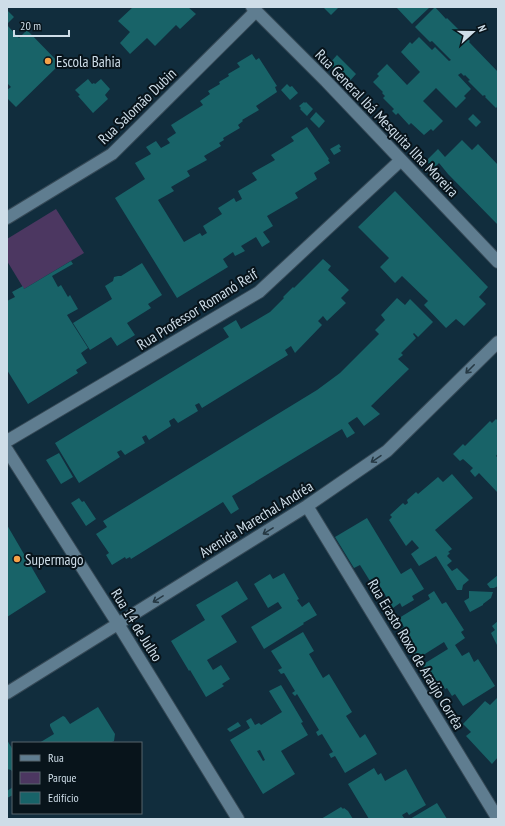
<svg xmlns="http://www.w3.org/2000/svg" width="505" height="826" viewBox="0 0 505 826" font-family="'PT Sans Narrow',sans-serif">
  <rect width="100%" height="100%" fill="#112d3d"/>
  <path fill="#4c3761" d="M56,209L84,253L24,289L7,261V239Z"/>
  <path fill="#186368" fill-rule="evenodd" d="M133,7H188L196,14L180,29L176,25L155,46L147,38L130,54L120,43L130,32L118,21Z
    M323,7H339L331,15Z
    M396,7H430L412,24Z
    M435,7L446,19L447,18L470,41L469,42L498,72V106L496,108L485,97L486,96L484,95L483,96L468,81L470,80L465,75L464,76L461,73L458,75L471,89L464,96L466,98L456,108L436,88L423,101L443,121L433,131L431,129L424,135L411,123L409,125L398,113L396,115L392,111L394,109L383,98L385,96L382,93L383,92L373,82L379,76L377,74L387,64L407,85L420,72L401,52L410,42L412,44L419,37L432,50L435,47L449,61L451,60L432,41L430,42L415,27Z
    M7,10L14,17L7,24Z
    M7,25L19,38L27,30L60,64L16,107L7,98V90L11,87L7,83Z
    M252,54L256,60L259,58L277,86L275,87L277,92L256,106L259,110L242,120L243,121L238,125L240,128L223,138L224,140L219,143L221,146L204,156L207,160L187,171L190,176L171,187L174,191L158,200L184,242L200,233L202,236L207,233L203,226L222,214L218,208L234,198L236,202L242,199L238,191L257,180L252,173L275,160L271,155L294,141L291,137L307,127L329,159L328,160L330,163L314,173L317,179L295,193L298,198L267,216L273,226L263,232L270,242L262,247L256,237L241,246L245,251L235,256L233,252L223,259L228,267L177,298L115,198L145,179L135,163L151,154L146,147L156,141L161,148L170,143L167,139L176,133L171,125L203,105L200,101L210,94L208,91L220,84L219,82L229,76L228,74L240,67L237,63Z
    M337,55L356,74L348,83L329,64Z
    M88,79L92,84L94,83L95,84L101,79L110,89L105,95L108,99L93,113L78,96L80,95L75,90Z
    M287,84L290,87L292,86L298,93L290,100L281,90Z
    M304,102L305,103L306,102L313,109L307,116L300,109L301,108L299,106Z
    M316,112L325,121L319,128L310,119Z
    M473,114L481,122L476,127L468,119Z
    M462,140L472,150L478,144L498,165V225L448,174L439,163L434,168L426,161L438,149L445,157Z
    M339,144L341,147L339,148L341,151L334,155L330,149Z
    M395,191L488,287L479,297L486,304L464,326L456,319L446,328L424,305L428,301L402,276L395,283L380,267L389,258L358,227Z
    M323,259L331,266L328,270L349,290L341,298L346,303L327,321L323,316L318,321L322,325L295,353L291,346L285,350L288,355L202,408L199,403L195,405L198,411L178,423L174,418L169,421L171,426L149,440L146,435L142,437L145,443L125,455L121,450L117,452L120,457L79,483L55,443L229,337L223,328L236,320L241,329L270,312L284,298L283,297L293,287L294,288Z
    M71,261L73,264L52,276L58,287L61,285L68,297L70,295L78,309L67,315L88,348L81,353L87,363L76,370L78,373L28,404L7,370V301L15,297L12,292L23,286L24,289Z
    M142,263L162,295L148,304L151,308L127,323L135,335L117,346L111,337L90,350L73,323L112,299L105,286L113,281L114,277L118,276H121Z
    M397,298L405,305L410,299L433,322L418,337L414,333L413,334L416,338L401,353L403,355L398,359L409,369L371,406L380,414L364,426L357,417L348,423L355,433L347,438L342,429L232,496L239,509L231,514L223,502L131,559L130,557L126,559L125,557L112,565L106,555L109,553L96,534L107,527L103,521L317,390L340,373L379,334L375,330L385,320L381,315Z
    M496,419L498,421V453L496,456L498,458V493L479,473L475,477L470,471L473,468L463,459L460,461L453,454L463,444L465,446L490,421L492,423Z
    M59,453L73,477L61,484L46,460Z
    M452,474L473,498L435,530L452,549L448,552L450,553L447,556L452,561L447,565L452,571L457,568L469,580L463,585L462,590H457L436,556L419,566L411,554L419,548L412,540L406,546L389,520L392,517L390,515L403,503L405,505L408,503L407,500L416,492L418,494L438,477L443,482Z
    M79,498L82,502L84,501L96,519L86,526L71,503Z
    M367,518L401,574L411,568L424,589L412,596L414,600L402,607L400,603L393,608L375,578L370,581L360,565L354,568L335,537Z
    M7,525L46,592L7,617Z
    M284,573L299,599L297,600L302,607L309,602L317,615L303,623L304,624L264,649L251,627L282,608L278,602L268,608L254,584L270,574L273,579Z
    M498,575V586L494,588H490L487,584Z
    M237,581L248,599L221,616L237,642L207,660L213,670L221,665L230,679L222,684L224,686L206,697L190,670L189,671L171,641L205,620L196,605Z
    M434,591L442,604L446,602L464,630L461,632L465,638L455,645L462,656L469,652L474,662L478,659L495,686L463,706L455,694L452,696L447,688L445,689L442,683L435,687L422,665L448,649L444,642L417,659L399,630L404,627L399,618L430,599L428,595Z
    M469,591L493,592L491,598L483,604V605L470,612L464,601L469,598Z
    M498,621V647L491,633L495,630L492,626Z
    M303,632L314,651L309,654L323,678L329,674L352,712L346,716L360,738L365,734L377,754L345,773L335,756L331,758L329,754L333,752L322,734L318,736L316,732L319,730L297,694L295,696L292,693L295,691L284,673L281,674L278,670L282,668L271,651Z
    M281,685L303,722L301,723L308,735L281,751L295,774L263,794L230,740L250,728L246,721L251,718L255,725L259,723L261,725L282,712L269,691ZM260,750L265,760L263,761L257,751Z
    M498,697V757L492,764L466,736L471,732L463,724L485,701L490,705Z
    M98,707L115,734L114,741L110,743H39L54,734L50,726V724L63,716L65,717L70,724Z
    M238,722L241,726L230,732L227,729Z
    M7,740L13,750V773L11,770L7,769Z
    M374,768L378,775L381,773L385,781L406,769L426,805L409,815L407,812L402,815L404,818L402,819H369L348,784Z
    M13,787V795L7,798V791Z
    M437,803L447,819H410Z
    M341,807L343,809L344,808L348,811L353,819H321Z"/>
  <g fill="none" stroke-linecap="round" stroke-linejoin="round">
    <defs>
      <path id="minor" d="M252,7L326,81L498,262
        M7,218L112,154L256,11
        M7,441L259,292L401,160
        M7,450L118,624L238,819
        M307,506L498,819
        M7,693L307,506L387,451L498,342"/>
    </defs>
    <use href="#minor" stroke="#364956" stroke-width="14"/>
    <use href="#minor" stroke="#5f7d90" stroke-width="12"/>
  </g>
  <defs><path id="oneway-shaft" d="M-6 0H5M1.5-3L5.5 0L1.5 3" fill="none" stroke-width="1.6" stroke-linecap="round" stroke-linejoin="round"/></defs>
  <g stroke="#263944">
    <use href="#oneway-shaft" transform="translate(470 369) rotate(135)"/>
    <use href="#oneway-shaft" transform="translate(376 459) rotate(146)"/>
    <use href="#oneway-shaft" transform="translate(268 531) rotate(148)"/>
    <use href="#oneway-shaft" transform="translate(158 599) rotate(148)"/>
  </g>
  <g fill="#f6a248" stroke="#08141b" stroke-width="1.5">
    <circle cx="48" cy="61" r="4"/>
    <circle cx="17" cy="559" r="4"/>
  </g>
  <g text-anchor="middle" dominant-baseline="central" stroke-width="4" stroke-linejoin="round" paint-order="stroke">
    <g font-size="15" fill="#cedde8" stroke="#08141b" text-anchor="start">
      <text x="56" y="61">Escola Bahia</text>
      <text x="25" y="559">Supermago</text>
    </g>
    <g font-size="15" fill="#cedde8" stroke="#08141b">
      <text transform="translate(137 106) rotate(-44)">Rua Salomão Dubin</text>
      <text transform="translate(387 123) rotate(46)">Rua General Ibá Mesquita Ilha Moreira</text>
      <text transform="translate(197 309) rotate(-32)">Rua Professor Romanó Reif</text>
      <text transform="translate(256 519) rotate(-32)">Avenida Marechal Andréa</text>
      <text transform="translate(137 625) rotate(58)">Rua 14 de Julho</text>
      <text transform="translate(416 654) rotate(59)">Rua Erasto Roxo de Araújo Corrêa</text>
    </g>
  </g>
  <rect width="505" height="826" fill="none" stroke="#cedde8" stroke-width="16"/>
  <rect x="12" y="742" width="130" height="72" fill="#08141b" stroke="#57646d"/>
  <rect x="20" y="755" width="20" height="6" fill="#5f7d90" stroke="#57646d"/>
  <text x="48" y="762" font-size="12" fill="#cedde8">Rua</text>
  <rect x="20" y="772" width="20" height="12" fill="#4c3761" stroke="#57646d"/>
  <text x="48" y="782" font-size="12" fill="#cedde8">Parque</text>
  <rect x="20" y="792" width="20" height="12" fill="#186368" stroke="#57646d"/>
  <text x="48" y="802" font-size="12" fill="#cedde8">Edifício</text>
  <g transform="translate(473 32) rotate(69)" stroke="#08141b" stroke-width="3" paint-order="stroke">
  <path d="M0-3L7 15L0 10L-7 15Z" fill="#cedde8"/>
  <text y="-6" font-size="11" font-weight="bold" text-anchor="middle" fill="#cedde8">N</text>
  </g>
  <path d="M14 30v6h55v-6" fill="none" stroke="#cedde8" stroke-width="2"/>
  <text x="20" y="30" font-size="12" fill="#cedde8" stroke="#08141b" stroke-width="3" paint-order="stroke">20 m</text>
</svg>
